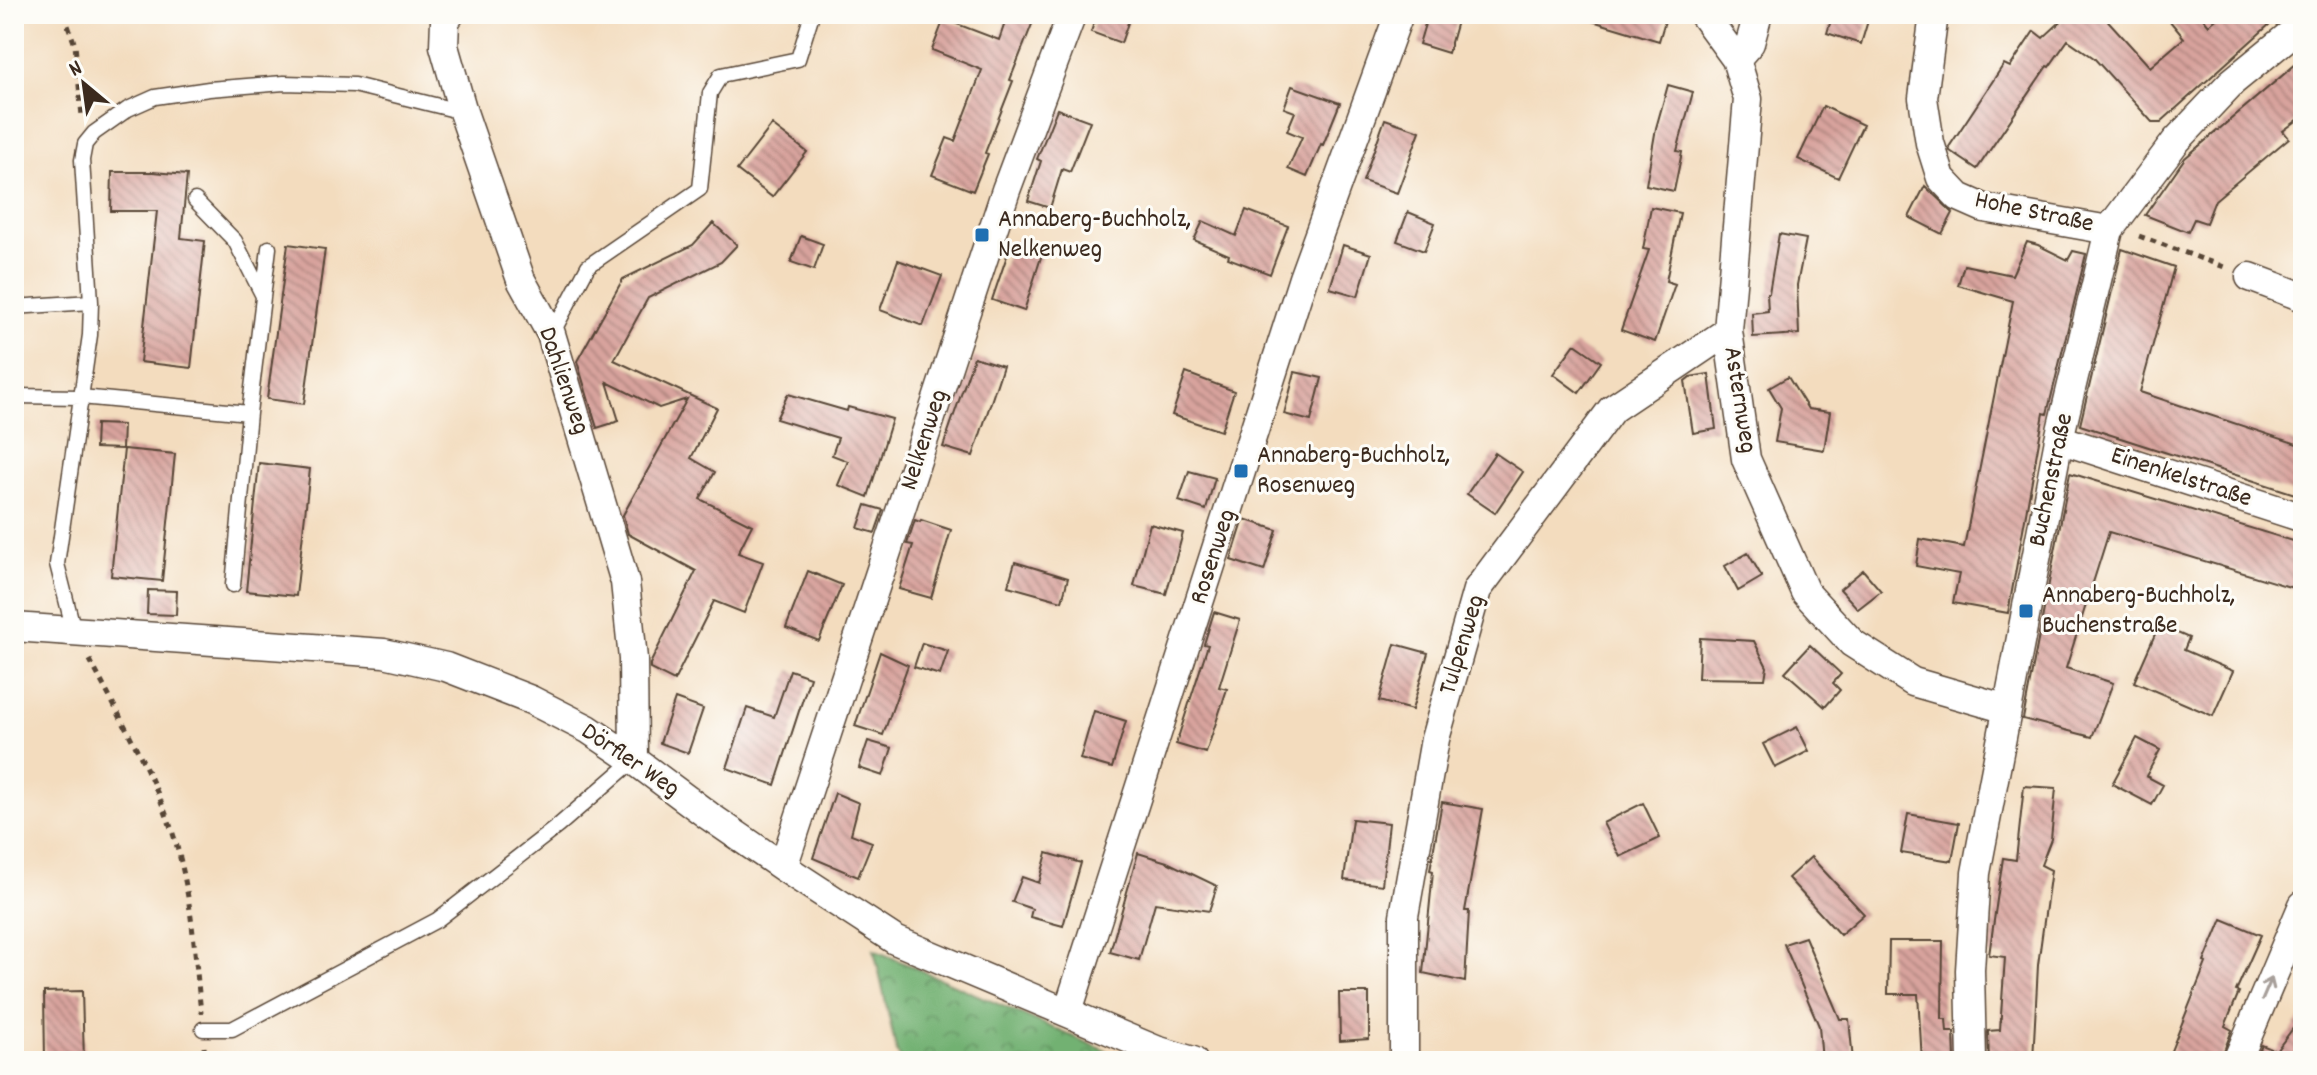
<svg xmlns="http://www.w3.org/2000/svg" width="2317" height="1075" viewBox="0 0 2317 1075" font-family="Dekko,sans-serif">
  <defs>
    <pattern id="forest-crowns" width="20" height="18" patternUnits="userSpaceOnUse" patternTransform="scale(2)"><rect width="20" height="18" fill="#72b172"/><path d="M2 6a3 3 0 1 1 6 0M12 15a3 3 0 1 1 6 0" fill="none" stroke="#5f905d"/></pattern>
    <pattern id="building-back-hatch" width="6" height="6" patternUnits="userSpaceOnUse" patternTransform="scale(2)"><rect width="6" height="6" fill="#d8a39d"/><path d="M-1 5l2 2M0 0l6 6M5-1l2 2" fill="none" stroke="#b0857f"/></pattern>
  </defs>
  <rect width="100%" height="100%" fill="#fdfcf7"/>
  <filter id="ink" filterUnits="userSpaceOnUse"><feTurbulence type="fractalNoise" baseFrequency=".0125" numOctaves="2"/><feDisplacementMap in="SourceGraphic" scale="16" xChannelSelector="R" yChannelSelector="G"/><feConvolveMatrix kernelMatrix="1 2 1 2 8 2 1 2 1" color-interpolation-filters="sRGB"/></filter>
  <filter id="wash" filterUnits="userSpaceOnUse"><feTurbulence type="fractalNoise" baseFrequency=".006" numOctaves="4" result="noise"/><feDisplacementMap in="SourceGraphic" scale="32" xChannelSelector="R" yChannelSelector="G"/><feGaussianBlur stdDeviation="1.8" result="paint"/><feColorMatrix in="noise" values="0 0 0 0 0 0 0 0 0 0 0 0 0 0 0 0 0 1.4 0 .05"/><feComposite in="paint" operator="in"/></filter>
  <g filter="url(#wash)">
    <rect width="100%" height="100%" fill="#f3dcbe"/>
    <path fill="url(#forest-crowns)" stroke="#566e48" stroke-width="2" d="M874,950L1129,1061H903L897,1053Z"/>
    <g id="blocks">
      <path fill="url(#building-back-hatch)" d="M1008,14H1036L1010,80L1013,81L985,153L988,154L973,191L932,175L947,138L955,141L982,70L932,50L944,19L999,40Z
        M1097,14H1131L1121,43L1091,32Z
        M1428,14H1459L1448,53L1419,44Z
        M1590,14H1667L1659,41L1589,20Z
        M1833,14H1870L1861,44L1827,33Z
        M2069,14H2102L2150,67L2184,38L2164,14H2200L2209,25L2222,14H2281L2161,122H2152L2094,58L2068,40L2049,67L2047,66L1977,169L1950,151L1949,147L2004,64L2010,67L2034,31L2043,38Z
        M2303,58V116L2283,131L2289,138L2215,200L2206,223L2194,219L2188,232L2145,215L2185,158Z
        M1668,85L1693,92L1677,151L1682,152L1674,191L1646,185L1656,128Z
        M1292,86L1340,103L1323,145L1321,144L1307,177L1288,169L1302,137L1287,131L1295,112L1284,108Z
        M1823,106L1863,125L1838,178L1798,159Z
        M1057,109L1090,121L1070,172L1062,169L1050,208L1028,201L1041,161L1037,159Z
        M1385,119L1420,131L1397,193L1363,181Z
        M772,125L807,152L772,197L737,170Z
        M112,172H153L187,175L181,238L205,241L191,368L140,362L157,211H111Z
        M1925,186L1953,213L1942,234L1909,217Z
        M1651,207L1680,213L1666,281L1675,284L1655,342L1621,330L1649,250L1643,249Z
        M1246,210L1288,226L1270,274L1228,258L1229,255L1194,240L1203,221L1236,236Z
        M1408,212L1435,223L1424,251L1397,241Z
        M713,223L737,245L721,262L648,298L614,360L717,408L691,458L715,472L700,499L752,525L738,553L763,562L744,613L714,601L674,681L650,669V664L696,571L628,534L623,515L687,399L659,408L607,382L619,421L597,428L577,361L623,279L693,245Z
        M1779,234L1806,239L1797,285L1799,334L1753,337L1752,313L1768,311L1767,293H1769Z
        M801,236L823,244L814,270L791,262Z
        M1012,241L1043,251L1024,311L992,300Z
        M2027,242L2038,245L2068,260L2073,251L2086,254L2047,414L2044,413L2008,613L1953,603L1959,574L1916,566L1920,539L1964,547L2013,301L1958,285L1964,265L2012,275Z
        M288,244L325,249L304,404L267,399Z
        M1343,245L1371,254L1358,296L1330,288Z
        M2122,249L2174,267L2140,392L2303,446V470L2295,494L2080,425Z
        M898,260L942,276L923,326L880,310Z
        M1575,344L1601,362L1579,393L1553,374Z
        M974,357L1003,366L973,456L943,447Z
        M1295,372L1322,378L1311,421L1284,414Z
        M1186,373L1234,391L1221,431L1172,415Z
        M1709,374L1716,429L1693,433L1685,381L1690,377Z
        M1788,377L1808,409L1830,412L1824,450L1775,442L1781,408L1769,388Z
        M788,394L847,411L848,407L892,419L868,497L838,485L848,461L832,455L838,438L776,419Z
        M96,424L123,425L122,449L95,448Z
        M124,449L175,454L162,581L111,576Z
        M1495,453L1523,472L1495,513L1467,494Z
        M259,463L310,469L296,596L246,591Z
        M1189,471L1215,478L1206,510L1179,501Z
        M2070,473L2303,544V591L2109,532L2066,668L2113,683L2092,737L2023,719Z
        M866,505L883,510L875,533L858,528Z
        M1244,519L1277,530L1264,571L1231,560Z
        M915,520L920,522L921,520L951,530L931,598L899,589L913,545L907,544Z
        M1150,524L1183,533L1166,594L1134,586Z
        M1748,553L1762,577L1738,591L1725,566Z
        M1015,562L1068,578L1062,601L1008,586Z
        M1863,570L1881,591L1858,609L1840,589Z
        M808,571L842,585L819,641L786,628Z
        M148,590L177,591L176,615L147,614Z
        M1214,612L1240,620L1219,687L1227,689L1206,753L1176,744L1208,645L1204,644Z
        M2159,625L2189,638L2184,650L2233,671L2213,716L2134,682Z
        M1700,638L1754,641L1767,667L1765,679L1698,678Z
        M922,643L948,651L940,675L914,667Z
        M1395,644L1428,653L1412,710L1379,701Z
        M1810,645L1841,674L1833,683L1840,690L1825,707L1785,672Z
        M880,652L908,665L883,735L855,726Z
        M790,670L810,677L775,785L727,768L747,708L774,717Z
        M675,699L703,709L688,753L660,743Z
        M1094,711L1126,721L1112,768L1080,759Z
        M1797,727L1809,751L1775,768L1763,744Z
        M2137,738L2160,750L2146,776L2163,785L2152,805L2112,784Z
        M868,741L892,748L883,776L859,768Z
        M2024,786L2056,788L2051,839L2041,865L2051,870L2038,965L2033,1060L1989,1061L1988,1031L2000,1030L2005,957L1989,955L2003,858L2016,860Z
        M835,793L859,803L851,834L872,842L858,877L813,858Z
        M1442,802L1483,809L1465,911H1469L1465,982L1423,973L1433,871L1430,870Z
        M1643,803L1660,838L1620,857L1603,823Z
        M1908,814L1959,823L1952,861L1901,853Z
        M1352,819L1389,823L1382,885L1344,880Z
        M1047,853L1081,863L1063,926L1030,917L1032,909L1012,902L1022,877L1039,883Z
        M1138,853L1167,862L1217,886L1209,911L1155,903L1139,960L1110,952Z
        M1811,857L1864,914L1840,935L1788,878Z
        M2222,919L2261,935L2236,991L2239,992L2225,1026L2232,1030L2220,1061H2167L2206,963L2204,962Z
        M1805,937L1840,1019H1849L1853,1061H1822L1819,1026L1784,944Z
        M1889,941H1943L1942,1019H1946L1947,1032H1954L1955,1061H1922L1918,994H1888Z
        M82,991L84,1061H45L44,992Z
        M1339,993H1369V1039L1340,1041Z
        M2303,1015V1061H2255L2262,1045L2276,1051Z"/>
    </g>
  </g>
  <g filter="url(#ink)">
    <use href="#blocks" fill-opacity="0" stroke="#574536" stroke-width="2"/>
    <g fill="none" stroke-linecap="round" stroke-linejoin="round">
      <defs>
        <path id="service" d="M195,200L235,241L262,294
          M14,307L91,302
          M552,334L588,266L700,189L710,93L721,75L798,59L812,14
          M14,396L81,397L249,413L269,248
          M233,585L249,413
          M74,631L57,564L90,335L91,302L82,160L85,144L94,133L128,109L155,97L209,89L284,83L354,85L463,112
          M203,1029H232L437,920L558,826L634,760"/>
        <path id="minor" d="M450,14L445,21L444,46L463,112L521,280L551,334L625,582L633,659L634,760
          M1703,14L1736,59L1748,99L1728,331L1746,459L1805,592L1852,643L1913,682L2007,709
          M1934,14L1923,98L1930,143L1941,178L1959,197L1984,208L2109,230
          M1736,59L1750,43L1758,14
          M2250,277L2303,297
          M2059,439L2303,518
          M14,627L384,653L446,667L531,700L588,729L634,760L709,816L783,867L895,940L1156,1050L1193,1061
          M783,867L1006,190L1072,14
          M1068,1011L1303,278L1399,14
          M1404,1061V916L1435,739L1477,590L1612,409L1728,331
          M1972,1061L1970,970L1976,873L2059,439L2109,230L2176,141L2232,82L2303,24
          M2237,1061L2303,905"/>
      </defs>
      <use href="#service" stroke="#574536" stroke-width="17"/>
      <use href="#minor" stroke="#574536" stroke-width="31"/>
      <path stroke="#574536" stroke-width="5" stroke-dasharray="6 6" stroke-linecap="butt" d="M64,14L75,45L82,116
        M2139,236L2227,268
        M90,660C121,720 156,778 176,843C192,898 195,956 201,1013
        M204,1047L205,1061"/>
      <use href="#service" stroke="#fff" stroke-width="14"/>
      <use href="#minor" stroke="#fff" stroke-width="28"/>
    </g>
    <defs><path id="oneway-shaft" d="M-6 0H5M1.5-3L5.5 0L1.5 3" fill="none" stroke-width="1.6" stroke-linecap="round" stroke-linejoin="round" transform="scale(2)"/></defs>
    <use stroke="#a79f9a" href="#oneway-shaft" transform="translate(2267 989) rotate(-67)"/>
  </g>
  <g fill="#1f6fb2" stroke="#fdfcf7" stroke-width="3">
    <rect x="974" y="227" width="16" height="16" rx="4"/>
    <rect x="1233" y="463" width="16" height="16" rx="4"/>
    <rect x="2018" y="603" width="16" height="16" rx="4"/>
  </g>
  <g text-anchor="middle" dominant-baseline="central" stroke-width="6" stroke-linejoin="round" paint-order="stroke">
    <g font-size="26" fill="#3b2a1e" stroke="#fdfcf7">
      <text transform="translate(2034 213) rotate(12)">Hohe Straße</text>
      <text transform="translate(563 381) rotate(71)">Dahlienweg</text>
      <text transform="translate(1739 400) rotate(81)">Asternweg</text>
      <text transform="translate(925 440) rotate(-72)">Nelkenweg</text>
      <text transform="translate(2181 478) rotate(18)">Einenkelstraße</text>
      <text transform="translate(2052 480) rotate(-78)">Buchenstraße</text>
      <text transform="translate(1214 557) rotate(-72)">Rosenweg</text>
      <text transform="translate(1463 645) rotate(-73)">Tulpenweg</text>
      <text transform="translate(630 761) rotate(34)">Dörfler Weg</text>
    </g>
    <g font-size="26" fill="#3b2a1e" stroke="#fdfcf7" text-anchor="start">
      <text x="998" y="220">Annaberg-Buchholz,<tspan x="998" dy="30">Nelkenweg</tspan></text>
      <text x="1257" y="456">Annaberg-Buchholz,<tspan x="1257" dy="30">Rosenweg</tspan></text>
      <text x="2042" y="596">Annaberg-Buchholz,<tspan x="2042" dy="30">Buchenstraße</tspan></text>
    </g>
  </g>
  <rect width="2317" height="1075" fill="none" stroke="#fdfcf7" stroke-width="48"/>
  <g transform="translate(84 84) rotate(331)" stroke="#fdfcf7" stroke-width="6" paint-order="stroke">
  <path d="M0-6L14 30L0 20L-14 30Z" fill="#3b2a1e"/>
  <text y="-12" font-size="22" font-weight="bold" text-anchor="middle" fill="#3b2a1e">N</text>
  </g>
</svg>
